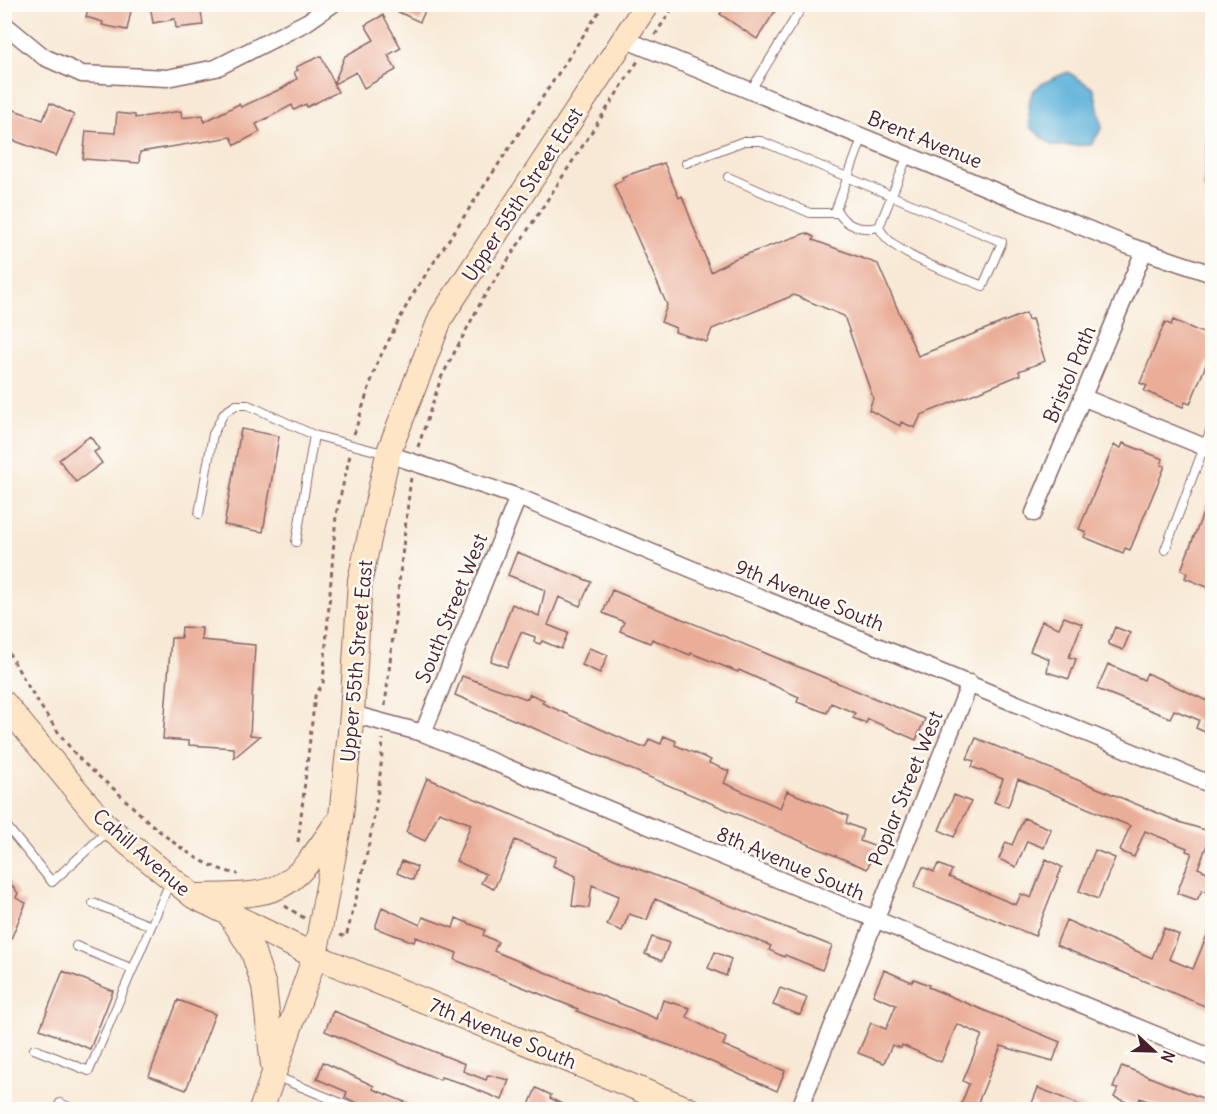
<svg xmlns="http://www.w3.org/2000/svg" width="1217" height="1114" viewBox="0 0 1217 1114" font-family="Delius,sans-serif">
  <rect width="100%" height="100%" fill="#fdfcf7"/>
  <filter id="ink" filterUnits="userSpaceOnUse"><feTurbulence type="fractalNoise" baseFrequency=".0167" numOctaves="2"/><feDisplacementMap in="SourceGraphic" scale="12" xChannelSelector="R" yChannelSelector="G"/><feConvolveMatrix kernelMatrix="1 2 1 2 8 2 1 2 1" color-interpolation-filters="sRGB"/></filter>
  <filter id="wash" filterUnits="userSpaceOnUse"><feTurbulence type="fractalNoise" baseFrequency=".008" numOctaves="4" result="noise"/><feDisplacementMap in="SourceGraphic" scale="24" xChannelSelector="R" yChannelSelector="G"/><feGaussianBlur stdDeviation="1.35" result="paint"/><feColorMatrix in="noise" values="0 0 0 0 0 0 0 0 0 0 0 0 0 0 0 0 0 1.4 0 .05"/><feComposite in="paint" operator="in"/></filter>
  <g filter="url(#wash)">
    <rect width="100%" height="100%" fill="#f8e9d6"/>
    <path fill="#5eb2da" stroke="#546882" stroke-width="1.5" d="M1068,72L1094,89L1102,128L1091,145L1053,146L1030,127C1026,87 1033,87 1068,72Z
      M1212,119V202L1204,186L1210,120Z"/>
    <g id="blocks">
      <path fill="#eaad98" d="M89,4H117L116,7L131,11L127,30L102,25L103,22L86,17Z
        M150,4H200L203,25L176,28L175,19L153,23Z
        M381,4H428L420,22Z
        M726,4H780L757,39L720,14Z
        M383,15L401,48L388,55L396,70L364,88L356,72L334,84L338,92L307,107L306,104L294,110L292,105L256,124L260,132L235,145L231,137L140,152L139,163L83,159L86,131L115,133L117,113L135,115V118L181,111L182,118L203,115L204,122L239,104L241,107L283,88L297,79L294,72L298,70L296,67L321,56L334,83L345,56L374,40L365,25Z
        M50,103L74,115L56,156L4,137L14,110L43,120Z
        M664,163L679,198L682,196L711,272L736,258L806,233L814,237L813,240L878,264L918,356L1026,313L1028,320L1032,319L1045,361L1019,371L1020,375L921,415L915,428L901,422L900,426L869,410L873,398L844,316L794,295L712,329L707,342L675,332L676,328L661,322L667,305L614,185L623,180L622,177Z
        M1173,320L1212,337V350L1190,404L1185,402L1183,407L1144,391L1147,386L1140,383L1165,322L1171,325Z
        M241,429L279,436L263,532L224,525Z
        M90,436L99,449L94,452L102,463L76,482L59,460Z
        M1123,443L1163,459L1161,465L1165,466L1130,550L1125,548L1123,553L1084,537L1086,532L1079,529L1114,445L1121,448Z
        M1212,490V589L1185,578L1187,573L1181,570Z
        M517,552L591,582L580,606L559,597L548,625L568,633L561,649L542,641L540,644L534,642L535,637L521,632L507,667L491,661L512,604L539,616L545,590L508,575Z
        M612,590L925,719L916,740L868,719L866,723L853,718L855,713L831,703L827,713L797,702L799,697L739,670L738,672L691,653L690,655L652,639L650,643L620,631L624,622L603,613Z
        M1064,617L1082,624L1069,657L1076,659L1069,679L1047,672L1049,659L1030,651L1042,621L1059,628Z
        M182,627L202,628L201,640L255,645L250,735L260,736L234,758V748L189,745V741L163,739L171,638H181Z
        M1115,627L1130,633L1123,650L1108,644Z
        M589,648L608,655L600,673L582,665Z
        M1108,664L1144,680L1147,673L1207,701L1212,688V735L1196,728L1199,720L1174,710L1170,718L1097,689Z
        M462,676L527,699L530,694L544,700L542,703L641,747L646,746L649,739L661,744L664,736L676,741L675,745L711,760L709,763L729,771L724,783L780,808L787,791L848,816L846,823L863,830L860,841L876,847L867,869L455,695Z
        M976,738L1182,823L1212,832L1198,868L1212,874V894L1202,890L1197,900L1177,893L1192,853L1186,851L1187,848L1145,831L1134,857L1120,851L1130,826L1018,779L1008,807L994,802L1003,779L972,767L974,761L967,759Z
        M427,778L626,864L832,946L822,970L785,955L784,957L769,950L771,946L655,899L647,920L629,914L622,931L607,925L619,896L592,885L589,908L572,906L576,876L553,866L556,857L515,840L494,889L481,883L486,874L456,861L471,824L439,812L425,841L406,832Z
        M954,795L971,802L954,837L939,830Z
        M1024,818L1051,829L1044,848L1027,841L1016,867L999,859L1006,842L1012,845Z
        M1095,850L1115,858L1098,899L1079,891Z
        M1046,859L1062,867L1035,936L914,887L923,867L934,872L938,864L952,870L949,877L1016,905L1021,894L1031,898Z
        M402,861L417,867L413,880L397,873Z
        M4,875L18,893L16,898L26,903L5,953Z
        M382,907L420,925L423,917L453,928L456,918L485,930L483,935L498,942L494,951L657,1019L663,1000L690,1008L687,1017L726,1038L723,1045L785,1071L777,1091L696,1055L592,1017L577,1011L578,1009L455,960L457,953L416,937L414,942L375,928Z
        M1066,920L1152,958L1164,928L1179,935L1169,959L1193,969L1212,923V1009L1056,945Z
        M652,937L669,943L662,961L645,954Z
        M715,952L731,959L726,976L708,968Z
        M884,970L912,982L914,979L929,985L928,987L1060,1042L1053,1061L1001,1046L975,1110H959L969,1084L963,1081L982,1035L957,1024L941,1062L902,1045L901,1048L892,1045L884,1063L858,1053L871,1023L886,1029L896,1005L873,995Z
        M63,971L113,991L90,1049L40,1029Z
        M780,988L807,998L800,1015L773,1005Z
        M178,1000L215,1014L186,1090L149,1076Z
        M333,1011L465,1064L463,1071L486,1080L488,1075L509,1080L502,1100L458,1082L441,1077L440,1080L325,1031Z
        M323,1062L374,1086L373,1089L424,1110H364L361,1104L345,1098L347,1092L317,1079Z
        M1122,1066L1212,1102V1110H1168L1140,1098L1137,1106L1114,1097L1118,1089L1113,1088Z
        M536,1088L551,1095L550,1098L574,1110H527Z
        M1038,1088L1054,1094L1091,1110H1035L1037,1105L1032,1103Z"/>
    </g>
  </g>
  <g filter="url(#ink)">
    <use href="#blocks" fill-opacity="0" stroke="#876667" stroke-width="1.5"/>
    <g fill="none" stroke-linecap="round" stroke-linejoin="round">
      <defs>
        <path id="lane" d="M751,90L804,4
          M863,136L836,209C845,226 859,231 879,227L908,155
          M686,163L744,141H761L1002,242L983,286C953,273 892,256 879,227
          M728,177L810,213H838
          M199,514L213,434L224,413L236,405H248L314,435L387,454
          M296,542L314,435
          M1165,550L1212,426
          M4,823L52,882L109,830
          M93,903L151,926
          M76,946L133,969
          M34,1049L89,1071L170,882
          M275,1076L358,1110
          M57,1110L60,1103L76,1110"/>
        <path id="street" d="M4,24L44,57L82,74L167,78L216,68L307,22L333,4
          M624,39L1129,246L1212,274
          M1082,397L1212,450
          M388,454L518,497L1212,785
          M1034,513L1144,251
          M352,714L423,733L1212,1058
          M423,733L518,497
          M799,1110L970,683"/>
        <path id="secondary" d="M4,703L104,824L193,896L315,956L690,1110
          M196,896C279,895 288,896 335,825
          M230,915L253,952L264,986L273,1066
          M261,1110L315,956L341,816L352,714L360,580L388,454L441,317L647,4"/>
      </defs>
      <use href="#lane" stroke="#876667" stroke-width="10"/>
      <use href="#street" stroke="#876667" stroke-width="19"/>
      <use href="#secondary" stroke="#876667" stroke-width="26"/>
      <path stroke="#876667" stroke-width="3" stroke-dasharray="4.5 4.5" stroke-linecap="butt" d="M655,35L675,4
        M354,434L377,363L411,297L604,4
        M418,447L441,378L482,300L638,61
        M4,645C26,683 49,723 77,756C88,768 102,779 115,790C149,822 190,865 238,874
        M385,706L411,477
        M298,842L315,696L323,683L336,515L350,455
        M285,906L304,918
        M340,935L346,937C364,869 379,810 383,739"/>
      <use href="#lane" stroke="#fff" stroke-width="8"/>
      <use href="#street" stroke="#fff" stroke-width="16"/>
      <use href="#secondary" stroke="#fde5c5" stroke-width="24"/>
    </g>
  </g>
  <g text-anchor="middle" dominant-baseline="central" stroke-width="5" stroke-linejoin="round" paint-order="stroke">
    <g font-size="20" fill="#4a1f2b" stroke="#fdfcf7">
      <text transform="translate(925 139) rotate(22)">Brent Avenue</text>
      <text transform="translate(522 194) rotate(-57)">Upper 55th Street East</text>
      <text transform="translate(1069 374) rotate(-67)">Bristol Path</text>
      <text transform="translate(810 595) rotate(22)">9th Avenue South</text>
      <text transform="translate(451 608) rotate(-68)">South Street West</text>
      <text transform="translate(356 661) rotate(-85)">Upper 55th Street East</text>
      <text transform="translate(905 788) rotate(-68)">Poplar Street West</text>
      <text transform="translate(142 852) rotate(41)">Cahill Avenue</text>
      <text transform="translate(791 863) rotate(23)">8th Avenue South</text>
      <text transform="translate(503 1033) rotate(22)">7th Avenue South</text>
    </g>
  </g>
  <rect width="1217" height="1114" fill="none" stroke="#fdfcf7" stroke-width="24"/>
  <g transform="translate(1154 1051) rotate(112)" stroke="#fdfcf7" stroke-width="4.5" paint-order="stroke">
  <path d="M0-4.5L10 22L0 15L-10 22Z" fill="#4a1f2b"/>
  <text y="-9" font-size="16" font-weight="bold" text-anchor="middle" fill="#4a1f2b">N</text>
  </g>
</svg>
